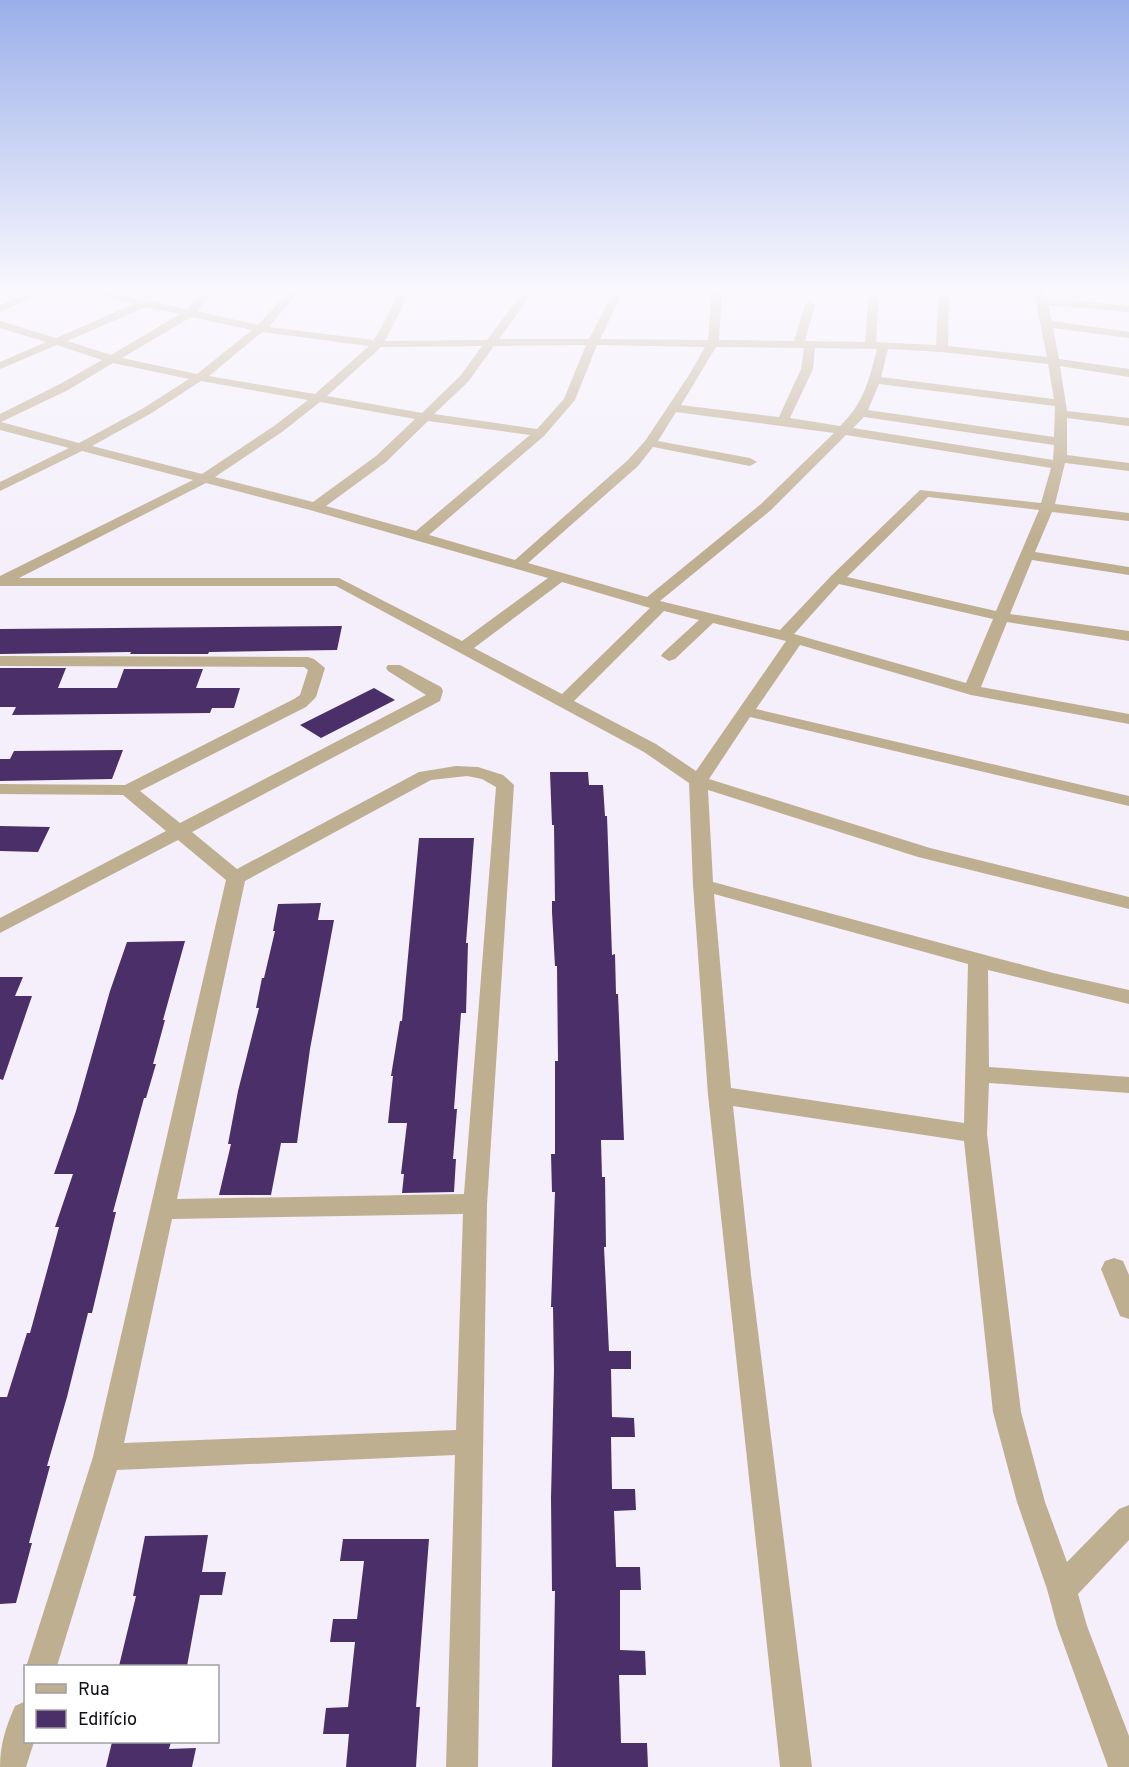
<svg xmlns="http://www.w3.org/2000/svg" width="1129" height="1767" viewBox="0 0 1129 1767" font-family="Overpass,sans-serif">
  <rect width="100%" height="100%" fill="#f4effb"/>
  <path fill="#4a2f69" d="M342,626L337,650L209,652L208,654H130L131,652L0,654V629Z
    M0,668H66L58,688H117L124,669H203L196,688H240L234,708H212L210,713L12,715L16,707H0Z
    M374,688L395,700L321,738L300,725Z
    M123,750L112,779L0,781V759H10L14,751Z
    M550,772H588L589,785H603L605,816H607L612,955L615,954L616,994H618L624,1140H601L602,1177H605L606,1247H604L609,1351H631V1369H611L612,1417L634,1418L635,1437H611L612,1489H635L636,1510L614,1511L616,1567H640L641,1590H620V1650L645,1651L646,1675H619L621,1743H647L648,1767H552L555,1591H552L551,1498L554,1370L553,1307H551L555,1192H552L551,1154H555V1061H558L557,966H555L552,912V901H555L554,825H552Z
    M0,826L50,827L38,852L0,851Z
    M419,838H474L466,943H468L466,1013H461L454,1109H457L453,1159H456L454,1192L402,1193L404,1174H401L407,1123H388L393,1076H391L400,1021H402Z
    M321,903L318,920H334L310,1049L297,1143H281L271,1195H219L231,1144H228L238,1091L259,1008H256L262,978H264L275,931H273L278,904Z
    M185,941L163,1020H165L153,1064H156L146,1098H144L113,1212H116L92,1313H88L67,1397L47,1466H50L29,1543H32L16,1603L0,1604V1397H7L27,1333H30L59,1227H55L73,1174H54L76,1111L110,991L127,942Z
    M0,977H23L15,996H32L3,1080L0,1079Z
    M208,1535L202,1572H226L222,1595H200L187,1666H119L136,1596H133L145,1536Z
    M343,1539H429L416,1707H420L416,1767H346L349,1734H323L326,1708L348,1707L355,1642H330L333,1619H357L364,1561H340Z
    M112,1742H171L169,1749L196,1748L192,1767H106Z"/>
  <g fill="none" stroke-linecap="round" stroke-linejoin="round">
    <path fill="#bfaf91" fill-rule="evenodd" d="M32,292H45L0,312V305Z
      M89,292H106L187,309L203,292H213L197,311L258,325L288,292H298L269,327L374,340L391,310L397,292H407L401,310L385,341L487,340L523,292H533L499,339H589L613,292H623L600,339L708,340L712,292H722L719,340L794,341L805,305L810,302L815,305L805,341L865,342L869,292H879L876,342L936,345L939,292H949L948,346L1047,357L1034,292H1044L1046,298L1129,306V312L1048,305L1052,321L1129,332V338L1053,328L1059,359L1129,369V377L1060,366L1067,411L1129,418V426L1067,418V455L1129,463V471L1065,463L1055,504L1129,513V521L1052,512L1035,552L1129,567V575L1032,560L1010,614L1129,631V641L1007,622L981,687L1129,714V724L971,695L800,645L756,709L1129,796V806L750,717L709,779L930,848L1129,897V909L918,857L708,790L713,882L1053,973L1129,990V1004L988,970L989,1067L1129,1077V1093L989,1083L987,1134L1021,1412L1045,1502L1067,1562L1119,1509L1129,1505V1540L1078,1594L1087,1626L1129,1736V1767H1108L1057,1626L1047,1589L1017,1502L993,1412L964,1141L733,1106L751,1275L812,1767H780L708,1095L693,885L689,783L644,752L336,586H0V576L193,480L82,451L0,491V482L69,448L0,430V414L60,384L102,360L57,345L0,369V362L46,342L0,328V321L56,338L134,304ZM146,307L180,314L111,355L67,341ZM191,317L252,330L197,374L122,358ZM262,332L369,346L315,394L209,376ZM586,345L564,399L537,429L434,414L468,382L494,346ZM597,345L705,347L689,375L645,441L628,460L515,560L429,535L544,436L575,400ZM482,346L460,376L422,413L327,396L381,347ZM716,347L804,348L801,369L779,417L681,405ZM815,348L877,349C869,380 864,403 840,426L790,418L813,369ZM888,349L942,352L1048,364L1054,399L881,377ZM113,363L189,379L142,409L79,443L1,422L68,390ZM201,381L308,400L274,426L202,474L92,446L150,414ZM879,384L1055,406L1054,437L868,410ZM320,402L415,419L376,456L313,502L215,477L282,432ZM676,412L834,433L761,504L647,597L528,563L638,466L653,447L750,466L757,462L750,458L658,441ZM864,417L1054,445L1053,460L853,428ZM428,421L530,435L416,531L326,506L386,462ZM846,435L1051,468L1041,503L920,490L831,576L780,630L660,601L771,510ZM206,483L310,510L548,578L462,641L339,578H19ZM928,497L1039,510L996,611L847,577ZM562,582L650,608L562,694L474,648ZM839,584L993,619L966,683L794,634ZM664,611L699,620L663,653L661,656L669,661L675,659L713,623L786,641L696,771L656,744L574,701ZM714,894L968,964L964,1123L731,1088Z
      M0,656L308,657L314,659L325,668L316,697L306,707L140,791L180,823L426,695L388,671L386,668L388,665H400L441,687L443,691L440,701L192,832L237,869L419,772L456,766L478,767L503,775L514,785L487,1204L478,1767H446L455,1455L117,1470L57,1666L26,1667L93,1457L226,880L178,840L0,933V918L166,831L123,795L0,794V784L125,785L294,699L300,695L308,670L304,667L0,666ZM467,776L482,779L496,787L464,1194L177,1199L245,881L431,780ZM463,1214L456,1430L124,1443L172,1219Z
      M1114,1258L1123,1261L1129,1275V1319L1120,1316L1101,1269L1105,1261Z
      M26,1701V1742H34L26,1767H0C0,1745 6,1726 15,1706Z"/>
  </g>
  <linearGradient id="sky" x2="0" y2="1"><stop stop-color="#9aafea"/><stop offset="0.54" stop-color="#faf8fd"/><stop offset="1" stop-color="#faf8fd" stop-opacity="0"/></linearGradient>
  <rect width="1129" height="539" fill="url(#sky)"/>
  <rect x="24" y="1665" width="195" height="78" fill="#ffffff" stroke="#a09ea2" stroke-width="1.5"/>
  <rect x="36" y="1684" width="30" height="9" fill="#bfaf91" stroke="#a09ea2" stroke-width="1.5"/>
  <text x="78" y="1695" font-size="18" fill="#110d17">Rua</text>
  <rect x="36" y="1710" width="30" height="18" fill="#4a2f69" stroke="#a09ea2" stroke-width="1.5"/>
  <text x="78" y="1725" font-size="18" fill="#110d17">Edifício</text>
</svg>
